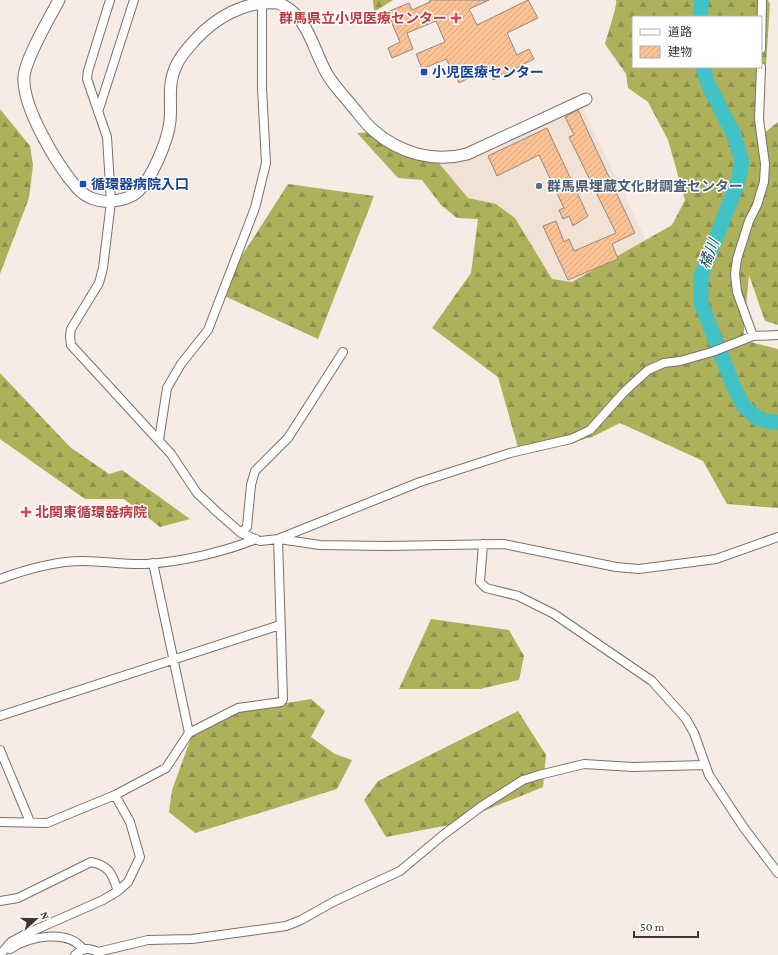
<svg xmlns="http://www.w3.org/2000/svg" width="778" height="955" viewBox="0 0 778 955" font-family="'Crimson Pro','Noto Sans JP',serif">
  <defs>
    <pattern id="forest-firs" width="22" height="20" patternUnits="userSpaceOnUse"><rect width="22" height="20" fill="#adb15a"/><path d="M5 1l3.5 6h-7zM16 11l3.5 6h-7z" fill="#8e914b"/></pattern>
    <pattern id="building-hatch" width="6" height="6" patternUnits="userSpaceOnUse"><rect width="6" height="6" fill="#fbc295"/><path d="M-1 1l2-2M0 6l6-6M5 7l2-2" fill="none" stroke="#d8a781"/></pattern>
  </defs>
  <rect width="100%" height="100%" fill="#f6ece5"/>
  <path fill="#f2e1d5" d="M582,106L646,240L572,282L552,279L515,218L496,204L468,198L438,162Z"/>
  <path fill="url(#forest-firs)" fill-rule="evenodd" d="M373,0H393L374,12Z
    M616,0H768L770,4L760,157L765,132L778,122V325L765,321L749,275L743,340L778,349V508L727,504L703,461L620,423L592,437L550,448L519,451L498,377L432,328L471,273L478,219L457,218L441,205L422,180L398,178L357,133L370,132L388,147L405,156L438,162L468,198L496,204L515,218L552,279L572,282L672,225L685,200L668,140L648,102L628,88L626,74L605,44C607,36 618,4 616,0ZM633,17H761V67H633Z
    M0,109L30,146L33,165L29,198L0,274Z
    M288,184L374,196L318,339L218,293Z
    M0,373L70,447L109,474L122,470L190,519L160,527L124,499H85L0,439Z
    M431,619L509,630L524,656L519,680L480,689H399Z
    M311,699L325,711L311,737L335,754L352,760L337,789L195,833L169,812L172,790L192,735L238,711Z
    M518,711L546,755L543,787L449,825L386,837L364,800L378,781Z"/>
  <g fill="none" stroke-linecap="round" stroke-linejoin="round">
    <path stroke="#40c2c6" stroke-width="15" d="M700,17L702,0
      M703,67L708,84L734,135L742,162L738,182L701,276V303L733,385L743,405L758,419L778,423"/>
  </g>
  <path fill="url(#building-hatch)" stroke="#928983" d="M430,0H489L469,9L477,25L528,0L538,18L507,33L517,55L529,49L534,59L493,80L488,68L459,83L446,59L422,69L416,54L445,42L436,21L407,33L413,49L392,58L388,48L400,42L387,12L409,3L412,10L430,2Z
    M578,110L635,233L612,244L618,259L568,280L543,226L556,221L564,242L569,239L574,251L616,233L569,137L574,135L565,117Z
    M547,128L588,216L573,226L569,216L563,219L559,210L564,208L539,155L497,176L488,156Z"/>
  <g fill="none" stroke-linecap="round" stroke-linejoin="round">
    <defs>
      <path id="street" d="M110,0L88,71L87,79L107,137L111,202L103,268L99,283L71,329L70,336L71,345L171,454L197,493L216,511L241,533L260,541L278,539L420,482L510,453L571,439L590,430L624,392L648,370L664,363L680,361L712,352L753,336L778,335
        M761,49L762,0
        M98,112L134,0
        M753,336L737,292L735,274L737,259L749,221L757,205L764,182L765,164L759,119L761,67
        M159,440L167,388L181,364L208,330L255,208L266,163L262,88V0
        M241,533L247,527L251,485L255,471L288,438L343,352
        M279,539L320,545L386,546L504,544L616,567L639,569L716,559L778,537
        M483,544L480,582L486,588L518,596L554,614L652,681L686,719L694,733L709,775L744,828L778,873
        M153,563L189,733
        M0,579C27,569 54,561 83,561C104,561 125,565 146,564C181,562 224,552 256,539
        M0,716L280,625
        M0,750L30,822
        M0,822L47,823L115,795L166,768L189,733L238,708L281,702L283,699L278,539
        M0,901L18,898L91,862C110,866 112,874 118,891
        M10,949C29,937 67,928 83,949
        M0,955L11,942L28,933L103,900L118,891L128,882L140,857L130,822L115,795
        M75,955C83,948 88,947 98,952L148,940L192,939L286,926L301,920L335,901L400,871L443,835L482,806L523,780L539,775L584,764L633,767L704,765"/>
      <path id="secondary" d="M59,0C50,17 25,59 24,77C22,107 57,165 77,188C86,198 100,203 113,201C121,200 130,198 136,193C151,181 168,141 170,121C172,102 167,85 176,66C180,56 188,48 195,40C215,18 245,0 278,3C308,14 313,50 327,74C334,86 344,96 352,106C359,114 365,123 373,130C399,153 434,163 467,154L586,99"/>
    </defs>
    <use href="#street" stroke="#7a716b" stroke-width="10"/>
    <use href="#secondary" stroke="#7a716b" stroke-width="13"/>
    <use href="#street" stroke="#fff" stroke-width="8"/>
    <use href="#secondary" stroke="#fff" stroke-width="11"/>
  </g>
  <g fill="#e0444e" stroke="#fff" stroke-width="1.5">
    <path d="M454 12h4v4h4v4h-4v4h-4v-4h-4v-4h4z"/>
    <path d="M24 506h4v4h4v4h-4v4h-4v-4h-4v-4h4z"/>
  </g>
  <g fill="#1a4fb4" stroke="#fff" stroke-width="1.5">
    <rect x="420" y="68" width="8" height="8" rx="2"/>
    <rect x="79" y="180" width="8" height="8" rx="2"/>
  </g>
  <circle fill="#5c6f8a" stroke="#fff" stroke-width="1.5" cx="539" cy="186" r="4"/>
  <g text-anchor="middle" dominant-baseline="central" stroke-width="3" stroke-linejoin="round" paint-order="stroke">
    <g font-size="14" font-weight="bold" fill="#be3a42" stroke="#fff" text-anchor="end">
      <text x="447" y="18">群馬県立小児医療センター</text>
      <text x="35" y="512" text-anchor="start">北関東循環器病院</text>
    </g>
    <g font-size="14" font-weight="bold" fill="#164399" stroke="#fff" text-anchor="start">
      <text x="432" y="72">小児医療センター</text>
      <text x="91" y="184">循環器病院入口</text>
    </g>
    <g font-size="14" font-weight="bold" fill="#4e5e75" stroke="#fff" text-anchor="start">
      <text x="547" y="186">群馬県埋蔵文化財調査センター</text>
    </g>
    <g font-size="15" font-style="italic" fill="#154c4e" stroke="#fff">
      <text transform="translate(709 254) rotate(-69)">橘川</text>
    </g>
  </g>
  <rect x="632" y="16" width="130" height="52" fill="#ffffff" stroke="#b1afae"/>
  <rect x="640" y="29" width="20" height="6" fill="#ffffff" stroke="#b1afae"/>
  <text x="668" y="36" font-size="12" fill="#3c3835">道路</text>
  <rect x="640" y="46" width="20" height="12" fill="url(#building-hatch)" stroke="#b1afae"/>
  <text x="668" y="56" font-size="12" fill="#3c3835">建物</text>
  <g transform="translate(36 919) rotate(69)" stroke="#ffffff" stroke-width="3" paint-order="stroke">
  <path d="M0-3L7 15L0 10L-7 15Z" fill="#3c3835"/>
  <text y="-6" font-size="11" font-weight="bold" text-anchor="middle" fill="#3c3835">N</text>
  </g>
  <path d="M634 931v6h64v-6" fill="none" stroke="#3c3835" stroke-width="2"/>
  <text x="640" y="931" font-size="12" fill="#3c3835" stroke="#ffffff" stroke-width="3" paint-order="stroke">50 m</text>
</svg>
